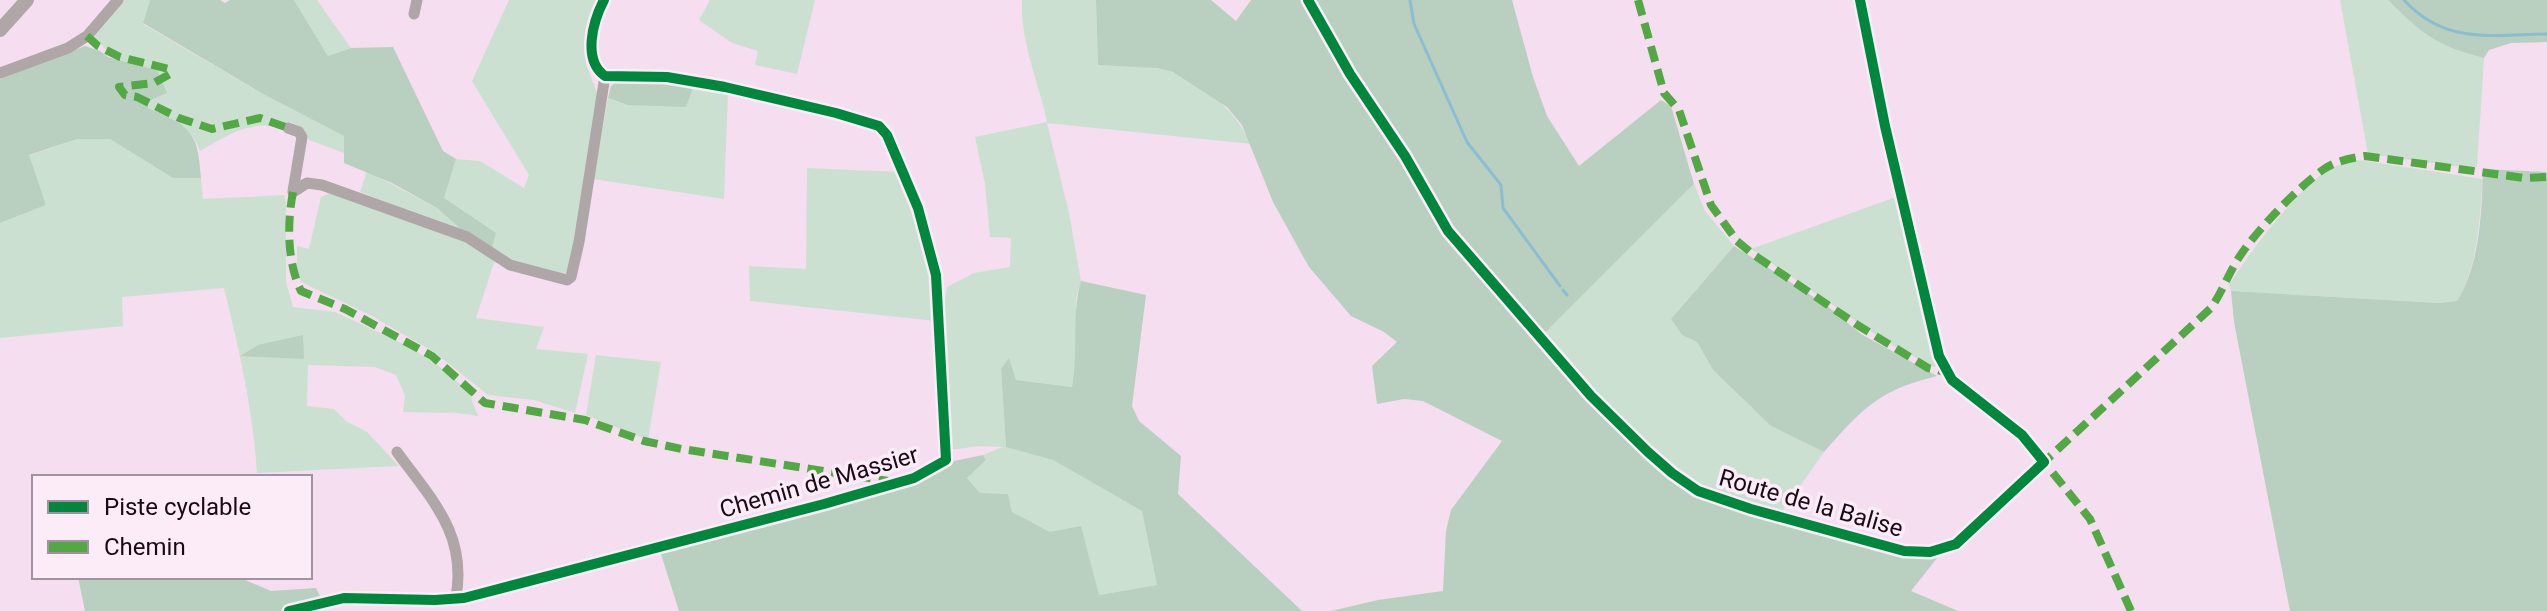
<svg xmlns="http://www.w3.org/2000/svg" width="2547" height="611" viewBox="0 0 2547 611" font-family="Roboto,sans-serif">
  <rect width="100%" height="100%" fill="#f4deef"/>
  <path fill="#cce0d2" d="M123,0H150L143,24L263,94L344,136V153L309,140L305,130L291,122L284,128C253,119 226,135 200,151C189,123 174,119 148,108L147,101L157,70L113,58L93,35Z
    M294,0H317L351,48L328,56Z
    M509,0H597L592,11L585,48L586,64L598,95L575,248L568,273L561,274L516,264L492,248L444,198L456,159L480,161L524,188L529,175L472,81Z
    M710,0H815L797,74L755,65L758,51L732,43L699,20Z
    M1022,0H1096L1098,65C1117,66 1137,65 1155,68C1195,73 1235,109 1251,144L1047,123L1069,213L1081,281L1076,299V365L1072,387L1016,380L1001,369L1006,446L1053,460L1142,511L1157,585L1099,595L1050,532L1012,512L1008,494L980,493L967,478L986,460L983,455L1003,447L980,446L950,450L942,318L947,287L974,273L1010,267L1011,238L990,237L985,184L975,137L1047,122C1039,82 1020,42 1022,0Z
    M2340,0H2388C2423,34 2435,46 2484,58L2477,167L2452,166L2368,154Z
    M694,85L728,93L724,199L593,179L608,98L628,105Z
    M77,139H110L173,178H201L203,199L284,195L286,203V282L293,307L335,312L410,347L446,371L469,393L478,416L457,413L403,412L405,396L396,375L375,367L308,365L307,406L334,409L346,421L367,432L399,466L257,473C253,410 239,349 224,288L122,297L123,326L0,338V223L46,205L28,156Z
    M2359,160L2483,179C2479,220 2479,265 2457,301L2439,303L2231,291L2229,285C2253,248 2288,201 2323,173C2333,166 2346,163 2359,160Z
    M807,168L899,172C917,221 930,269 936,321L750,301L749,266L806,269Z
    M367,171L437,208L464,232L360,192Z
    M1694,184L1705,211L1734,246L1671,319L1682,335L1697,342L1713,370L1771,426L1824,452L1779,516L1702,489L1679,475L1587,387L1545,333Z
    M332,192L465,240L495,260L476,318L544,327L536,349L588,354L575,413L534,400L488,395L434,352L370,315L301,282L297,268V246L309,249L321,197Z
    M1896,197L1938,365L1934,367L1888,343L1751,249Z
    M596,355L661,362L648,440L586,415Z"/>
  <path fill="#b9cfc0" d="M150,0H220L225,3L230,0H294L328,56L351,48L393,47L443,151L456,159L444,198L496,233L492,248L464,232L437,208L392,183L344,163V136L263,94L143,23Z
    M1096,0H1211L1236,21L1251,0H1512L1533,77L1547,116L1579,166L1661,100L1671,106L1694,184L1545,333L1475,255L1466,262L1539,339L1589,400L1704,497L1934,554L1937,558L1911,591L1958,611H1331L1378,600L1443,591L1446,531L1451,510L1502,441L1423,401L1404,399L1377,404L1372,366L1397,342L1384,332L1351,316L1309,267L1273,202L1242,125L1227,107L1173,72L1157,68L1098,65Z
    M2388,0H2547V42L2511,43L2489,50L2484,58C2436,46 2422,34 2388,0Z
    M85,46L100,51L108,57L157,70L167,93L148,101V108C190,126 198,130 201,178H173L110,139H77L29,155L46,205L0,223V79Z
    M617,81L694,85L686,107L628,105L608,98L611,86Z
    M2483,169L2547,172V611H2290L2234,322L2231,291L2439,303L2457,301C2480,265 2482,211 2483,169Z
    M1734,246L1826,305L1861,334L1937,376C1879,390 1863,408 1824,452L1771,426L1713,370L1697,342L1682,335L1671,319Z
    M1081,281L1146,295L1132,406L1139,421L1181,456L1178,494L1302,611H679L660,551L904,484L933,475L954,461L983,455L986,460L967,478L980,493L1008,494L1012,512L1050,532L1081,526L1099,595L1157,585L1142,511L1053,460L1006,447L1001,369L1009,358L1016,380L1072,387C1079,352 1071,316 1081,281Z
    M303,335L304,359L240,356L258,345Z
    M78,577H238L271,591L316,588L321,598L286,611H85Z"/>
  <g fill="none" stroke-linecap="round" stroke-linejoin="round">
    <path stroke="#8cbed0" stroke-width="3" d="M1410,0L1414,24L1467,142L1501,185L1503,208L1560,286
      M2404,0C2445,45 2492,35 2547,34
      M1563,290L1567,295"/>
    <path stroke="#afa6a7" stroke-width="11" d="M1308,0L1350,74L1405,156L1448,231L1591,396L1648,452L1672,473L1698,491L1751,509L1904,551L1930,552L1956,544L2044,462L2022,435L1952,380L1939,356L1885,126L1860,0
      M414,14L417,0
      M0,73L68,48L87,36L118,0
      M288,128L299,132L302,137L293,191
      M293,192L307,183L322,185L467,237L510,265L567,280L571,277L579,242L605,76
      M397,452C432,500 467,534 456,597
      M289,611L344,598L435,600L464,598L824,504L914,478L946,460L936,275L918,208L887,135L879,126L836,113L725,87L667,77L605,76C582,60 593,21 604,0"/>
    <path stroke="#afa6a7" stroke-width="14" d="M0,30L27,0"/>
    <path stroke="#52a842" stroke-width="8" stroke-dasharray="16 8" stroke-linecap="butt" d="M1638,0L1664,93L1679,110L1711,205L1737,241L1754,255L1859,326L1928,368L1946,372
      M87,36L98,46L120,57L169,69L170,74L154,83L119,87L125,95L137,97L179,118L212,129L260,118L288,128
      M293,192C287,223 287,262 301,291L345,309L432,356L485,403L585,420L644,441L682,449L888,481
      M2131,611L2090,519L2044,462L2211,308C2222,292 2228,275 2238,259C2254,233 2299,186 2324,169C2336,161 2351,158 2365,156L2524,178L2547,177"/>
    <defs>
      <path id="cycleway" d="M1308,0L1350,74L1405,156L1448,231L1591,396L1648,452L1672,473L1698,491L1751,509L1904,551L1930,552L1956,544L2044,462L2022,435L1952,380L1939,356L1885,126L1860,0
        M289,611L344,598L435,600L464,598L824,504L914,478L946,460L936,275L918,208L887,135L879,126L836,113L725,87L667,77L605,76C582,60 593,21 604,0"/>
    </defs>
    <use href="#cycleway" stroke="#fbecf8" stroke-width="15"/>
    <use href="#cycleway" stroke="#00873e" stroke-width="10"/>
  </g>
  <g text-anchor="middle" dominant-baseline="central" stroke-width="7" stroke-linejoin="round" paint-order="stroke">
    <g font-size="24" fill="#180b16" stroke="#fbecf8">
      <text transform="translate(819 482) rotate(-16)">Chemin de Massier</text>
      <text transform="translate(1811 503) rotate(16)">Route de la Balise</text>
    </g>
  </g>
  <rect x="32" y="475" width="280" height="104" fill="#fbecf8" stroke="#a0929e" stroke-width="2"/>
  <rect x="48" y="501" width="40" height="12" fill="#00873e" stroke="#a0929e" stroke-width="2"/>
  <text x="104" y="515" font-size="24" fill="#180b16">Piste cyclable</text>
  <rect x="48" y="541" width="40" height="12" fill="#52a842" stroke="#a0929e" stroke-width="2"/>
  <text x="104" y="555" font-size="24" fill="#180b16">Chemin</text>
</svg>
